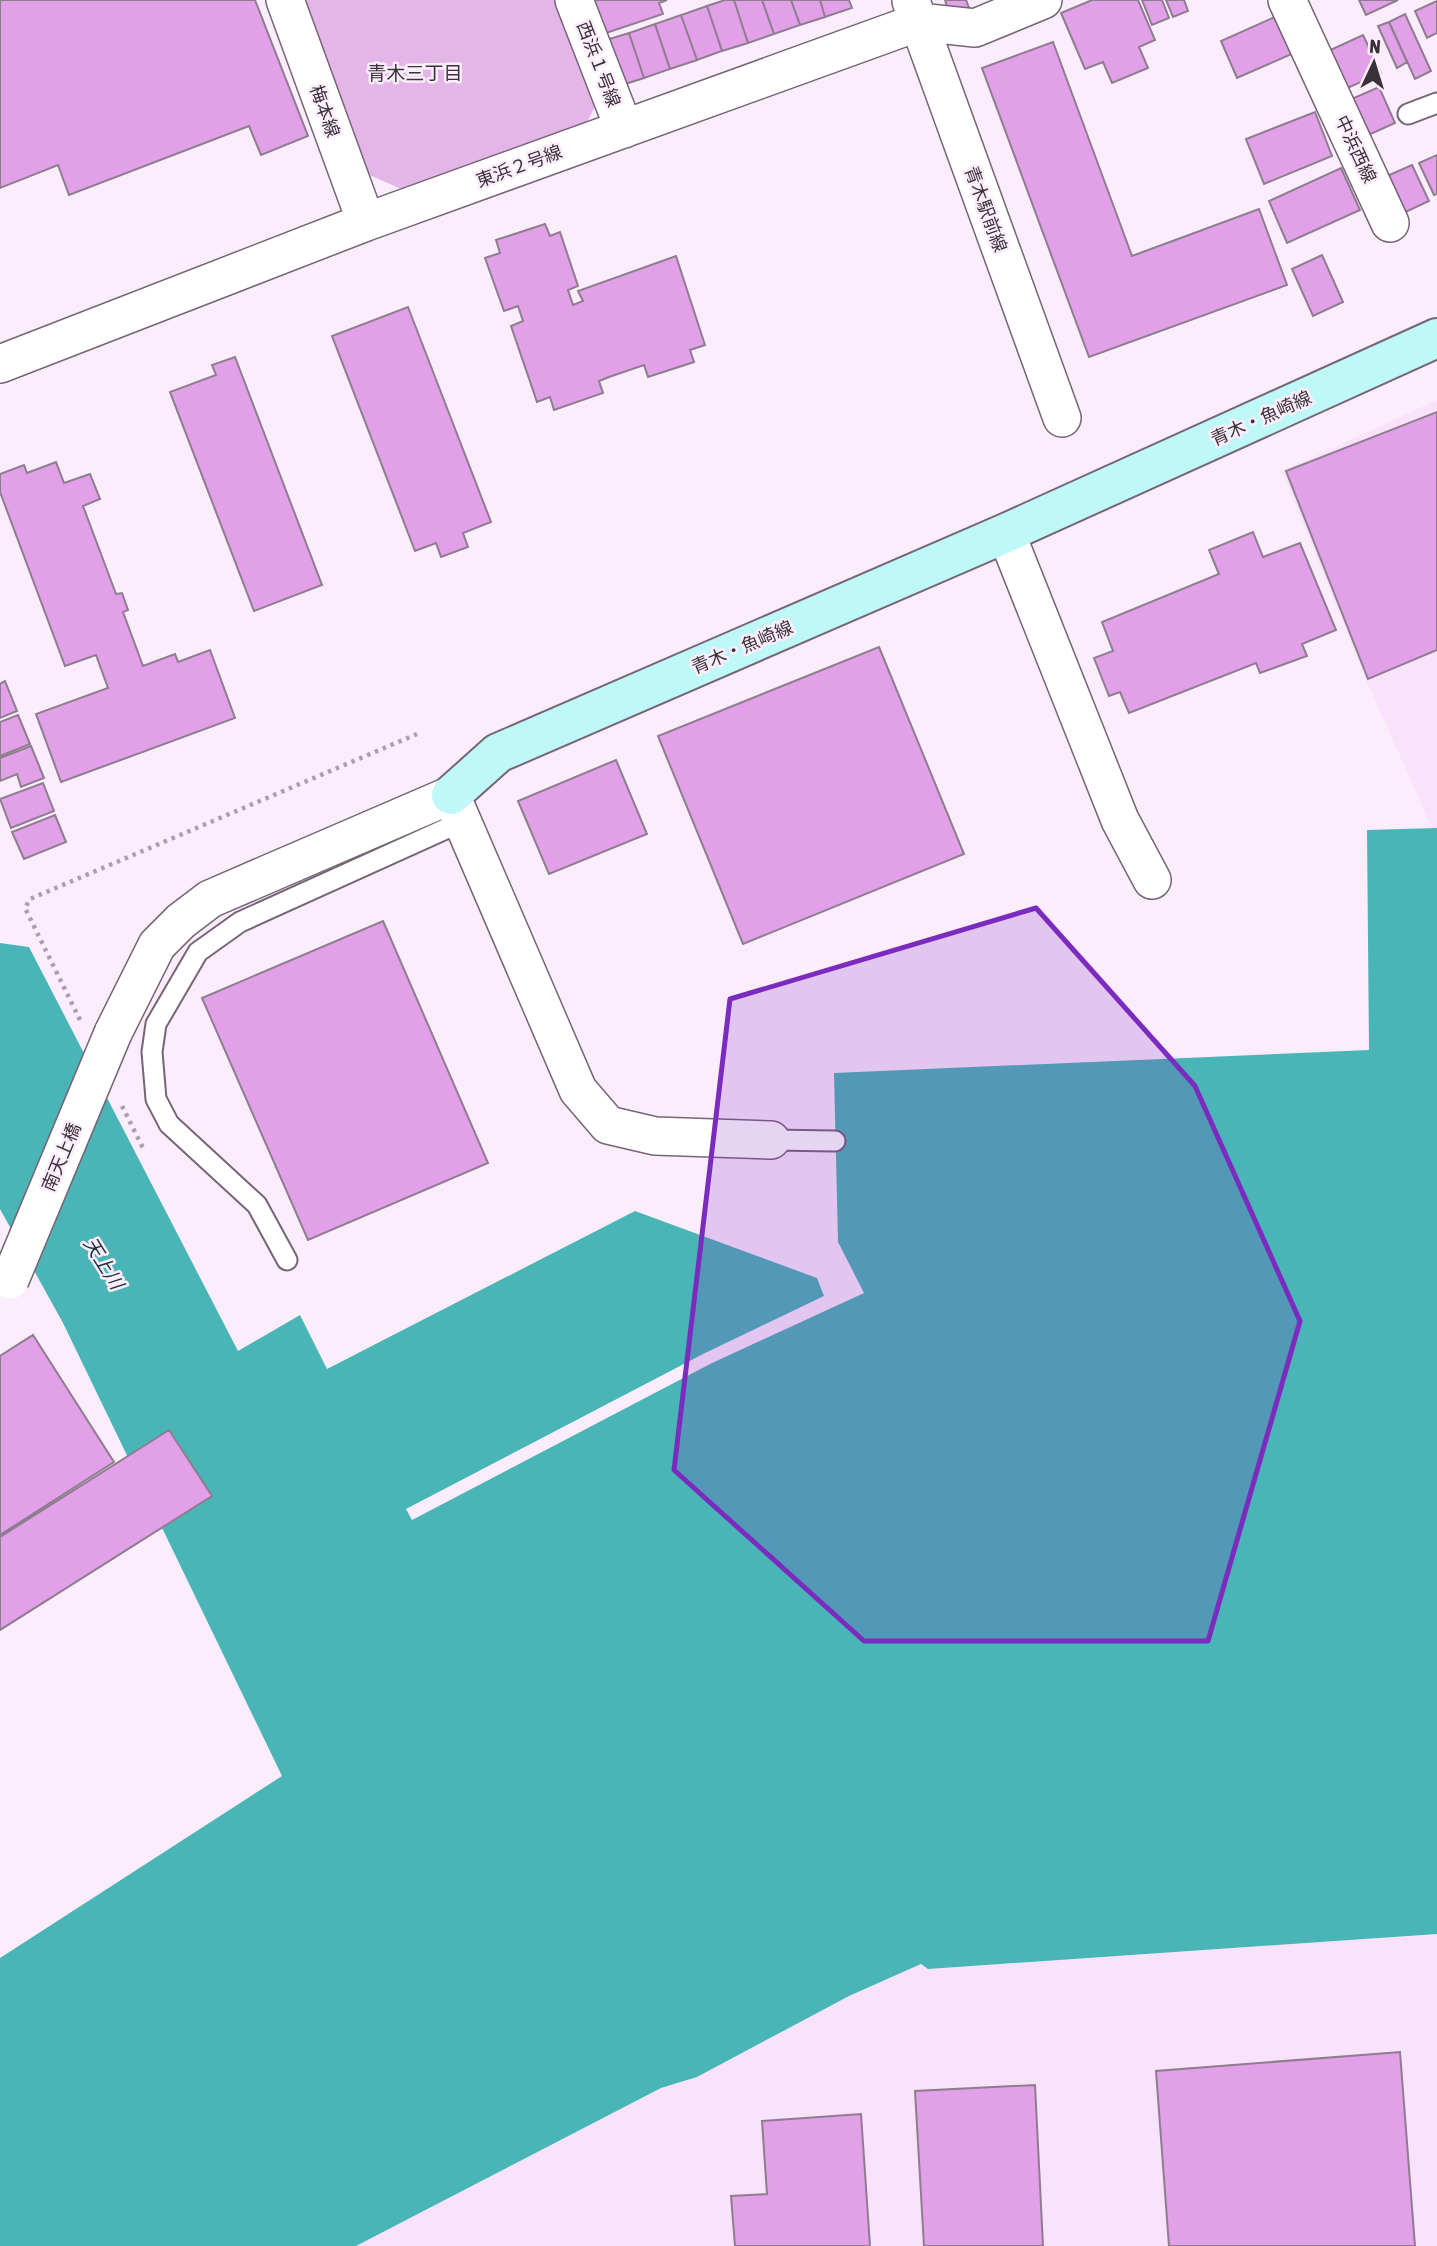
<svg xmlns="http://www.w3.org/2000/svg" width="1437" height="2246" viewBox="0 0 1437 2246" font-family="'Asap Condensed','Noto Sans JP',sans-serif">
  <rect width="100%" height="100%" fill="#fcedfd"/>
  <path fill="#fae2fc" d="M1437,400V828H1432L1367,682L1282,471Z
    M1437,1934V2246H356L661,2088L697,2077L849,1996L921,1964L928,1969Z"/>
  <path fill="#e3b6e7" d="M304,0H558L597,102L584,129L406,191L367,174Z"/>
  <path fill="#49b5b6" d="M1437,828V1934L928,1969L921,1964L849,1996L697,2077L661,2088L356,2246H0V1958L282,1776L63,1323L0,1209V943L29,947L238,1351L300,1315L327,1369L635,1211L817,1278L824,1296L703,1354L406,1509L412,1520L712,1363L864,1293L838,1242L834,1073L1369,1050L1367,830Z"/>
  <path fill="#e2a0e8" stroke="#8d7d8e" stroke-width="2" d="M0,0H255L308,136L261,155L249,126L69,195L58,165L0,188Z
    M591,0H667L659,3L663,14L603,34Z
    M725,0H734L748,43L722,51L707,6Z
    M734,0H762L774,34L748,43Z
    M762,0H791L800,25L774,34Z
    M791,0H820L825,17L800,25Z
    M820,0H849L852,8L825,17Z
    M945,0H966L971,13L951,20Z
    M1092,0H1138L1155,40L1139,47L1148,68L1112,83L1103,62L1085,69L1061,13Z
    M1142,0H1162L1169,18L1152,25Z
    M1166,0H1184L1188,11L1173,17Z
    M1359,0H1398L1366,15Z
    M1437,1V33L1427,38L1415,11Z
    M707,6L722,51L697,60L681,15Z
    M1405,14L1431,71L1415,79L1389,22Z
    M681,15L697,60L670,69L655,24Z
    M1277,16L1294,53L1237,78L1221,41Z
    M1389,22L1407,62L1397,68L1378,26Z
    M655,24L670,69L644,78L629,33Z
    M629,33L644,78L619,86L603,41Z
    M1363,35L1381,73L1343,90L1326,52Z
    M1053,42L1132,256L1259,209L1287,285L1089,357L982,68Z
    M1379,87L1395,123L1364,137L1347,101Z
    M1315,112L1332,156L1264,184L1246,139Z
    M1437,155V194L1434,195L1419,163Z
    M1412,165L1429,201L1397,216L1380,179Z
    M1341,168L1360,210L1287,243L1269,201Z
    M545,224L550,236L560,232L578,286L568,290L573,305L583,301L578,291L676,256L705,345L690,350L694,362L648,377L644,365L609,377L599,381L603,393L554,410L550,397L537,402L511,326L523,321L518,306L504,311L485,258L500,253L496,240Z
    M1322,255L1343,302L1313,316L1292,269Z
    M408,307L491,522L463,533L468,547L441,557L436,543L415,551L332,336Z
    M235,357L322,585L254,611L170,392L216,375L212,365Z
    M1437,412V650L1368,679L1286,471Z
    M56,462L64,483L90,474L100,499L83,506L116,594L122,593L128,610L123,612L143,666L175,654L178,662L210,650L235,718L61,782L36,714L108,688L96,655L65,666L0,492V474L24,465L27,473Z
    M1253,532L1263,557L1300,543L1336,630L1302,644L1307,656L1260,673L1256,663L1129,713L1120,692L1109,696L1094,658L1113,651L1102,622L1219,574L1209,550Z
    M879,647L964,854L743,944L658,736Z
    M5,681L17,711L0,718V684Z
    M18,715L30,744L0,756V722Z
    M31,746L44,778L21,787L17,774L0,781V758Z
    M616,760L647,834L549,874L518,801Z
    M43,783L54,811L11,828L0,799Z
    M55,815L66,842L24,859L12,832Z
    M383,921L488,1163L308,1240L202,998Z
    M33,1335L114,1462L0,1535V1356Z
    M169,1430L212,1496L0,1630V1537Z
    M1400,2052L1415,2246H1169L1156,2071Z
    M1035,2085L1043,2246H924L915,2091Z
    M861,2114L870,2246H735L731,2196L767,2194L762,2121Z"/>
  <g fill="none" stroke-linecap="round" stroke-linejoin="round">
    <defs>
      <path id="lane" d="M1408,114L1437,103
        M771,1140L835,1141
        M287,1260L257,1205L169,1124L156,1099L152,1052L156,1024L198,952L240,922L461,822"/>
      <path id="street" d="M285,0L366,222
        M574,0L624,129
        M1287,0L1390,223
        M911,1L1062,418
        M0,364L366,222L919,22L975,28L1043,0
        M1006,533L1120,820L1152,880
        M113,1033L157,945L181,921L210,899L451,795L578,1090L608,1125L655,1136L771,1140"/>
      <path id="secondary" d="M451,795L498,753L1006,533L1437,338"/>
    </defs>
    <use href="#lane" stroke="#756576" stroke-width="23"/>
    <use href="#street" stroke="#756576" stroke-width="40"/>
    <use href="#secondary" stroke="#756576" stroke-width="42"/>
    <path stroke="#ab9fab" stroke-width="4.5" stroke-dasharray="3.5 5" stroke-linecap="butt" d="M80,1020L25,908L30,899L417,734
      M122,1106L144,1150"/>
    <use href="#lane" stroke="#fff" stroke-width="19"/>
    <use href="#street" stroke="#fff" stroke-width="37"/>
    <use href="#secondary" stroke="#bef8f9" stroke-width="38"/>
    <defs>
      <path id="street-bridge" d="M10,1280L113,1033"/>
    </defs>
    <use href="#street-bridge" stroke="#756576" stroke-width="40" stroke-linecap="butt"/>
    <use href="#street-bridge" stroke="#fff" stroke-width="37"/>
  </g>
  <path fill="#7b2cbf" fill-opacity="0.2" stroke="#7b2cbf" stroke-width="5" stroke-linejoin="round" d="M1036,908L1195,1086L1300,1321L1208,1641H864L674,1470L730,999Z"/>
  <g text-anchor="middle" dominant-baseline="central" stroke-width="5" stroke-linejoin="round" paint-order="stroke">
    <g font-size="18" fill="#393239" stroke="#fcedfd">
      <text transform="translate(599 64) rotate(69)">西浜１号線</text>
      <text transform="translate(325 111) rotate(70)">梅本線</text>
      <text transform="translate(1356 149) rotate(65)">中浜西線</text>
      <text transform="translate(519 166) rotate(-20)">東浜２号線</text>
      <text transform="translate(986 209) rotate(70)">青木駅前線</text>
      <text transform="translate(1261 418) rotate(-24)">青木・魚崎線</text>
      <text transform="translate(742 647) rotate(-23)">青木・魚崎線</text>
      <text transform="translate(61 1157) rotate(-67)">南天上橋</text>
    </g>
    <g font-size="19" fill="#393239" stroke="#fcedfd">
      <text x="415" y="73">青木三丁目</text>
    </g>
    <g font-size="19" font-style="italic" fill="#1a3233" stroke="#fcedfd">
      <text transform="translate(104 1263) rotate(58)">天上川</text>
    </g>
  </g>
  <g transform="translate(1374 63) rotate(4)" stroke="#fcedfd" stroke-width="5" paint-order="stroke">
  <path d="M0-5L12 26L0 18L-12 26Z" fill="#393239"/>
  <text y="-10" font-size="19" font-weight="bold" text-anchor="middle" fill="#393239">N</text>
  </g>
</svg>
